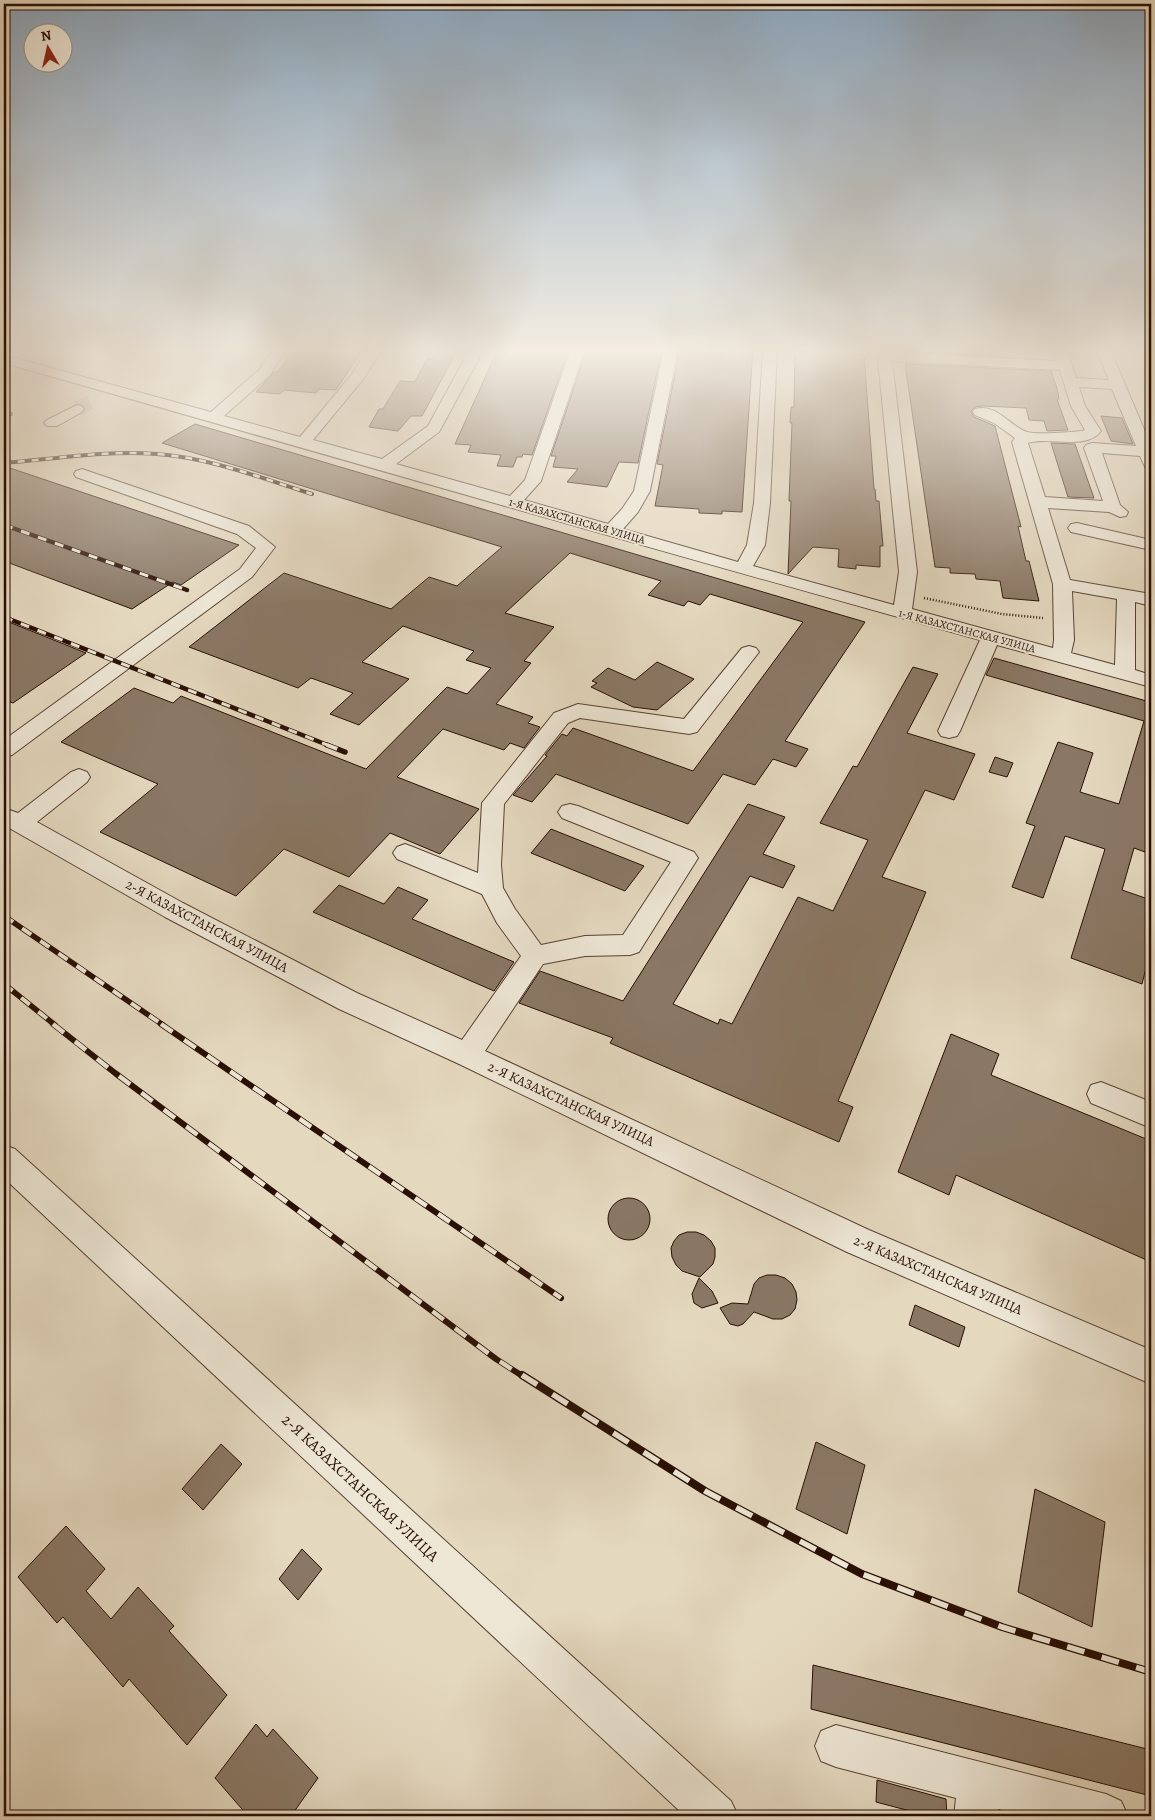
<svg xmlns="http://www.w3.org/2000/svg" width="1155" height="1820" viewBox="0 0 1155 1820" font-family="Alegreya,serif">
<style>
.building{fill:#8a7865;stroke:#290f04}
.lines{fill:none;stroke-linecap:round;stroke-linejoin:round}
.minor-tunnel{stroke:#c8baa3;stroke-width:15;stroke-dasharray:15 8;stroke-linecap:butt}
.minor-casing{stroke:#584133;stroke-width:2}
.path{stroke:#290f04;stroke-width:2.5;stroke-dasharray:1 2;stroke-linecap:butt}
.minor{fill:#ede6d5;fill-rule:evenodd}
.rail-far4-casing{stroke:#290f04;stroke-width:4}
.rail-far3-casing{stroke:#290f04;stroke-width:4.5}
.rail-far2-casing{stroke:#290f04;stroke-width:5.5}
.rail-far1-casing{stroke:#290f04;stroke-width:6}
.rail-casing{stroke:#290f04;stroke-width:8}
.rail-far4{stroke:#ede6d5;stroke-width:2.5;stroke-dasharray:7;stroke-linecap:butt}
.rail-far3{stroke:#ede6d5;stroke-width:3;stroke-dasharray:9;stroke-linecap:butt}
.rail-far2{stroke:#ede6d5;stroke-width:4;stroke-dasharray:11;stroke-linecap:butt}
.rail-far1{stroke:#ede6d5;stroke-width:4.5;stroke-dasharray:14;stroke-linecap:butt}
.rail{stroke:#ede6d5;stroke-width:5.5;stroke-dasharray:18;stroke-linecap:butt}
.labels{text-anchor:middle;dominant-baseline:central;stroke-width:4;stroke-linejoin:round;paint-order:stroke}
.far-street-label{font-size:11px;fill:#290f04;stroke:#ede6d5}
.street-label{font-size:14px;fill:#290f04;stroke:#ede6d5}
.near-street-label{font-size:16px;fill:#290f04;stroke:#ede6d5}
</style>
<rect width="100%" height="100%" fill="#e4d8bf"/>
<filter id="stains"><feTurbulence type="fractalNoise" baseFrequency=".004" numOctaves="4"/><feColorMatrix values="0 0 0 0 .2 0 0 0 0 .09 0 0 0 0 .02 0 0 0 .5 -.17"/></filter>
<radialGradient id="worn" r=".72"><stop offset=".6" stop-color="#630" stop-opacity="0"/><stop offset="1" stop-color="#630" stop-opacity=".3"/></radialGradient>
<!-- building -->
<g class="building">
<path d="M290 349H363L336 390 319 389 316 393 284 390 280 394 256 392 274 372H277L290 356Z"/>
<path d="M438 349H458L422 416H411L398 431 369 427 379 409H383L400 381 415 382 427 359H433Z"/>
<path d="M498 349H569L532 455 523 454 522 457H517L513 467 497 466 501 455 468 452 471 445 455 444Z"/>
<path d="M587 349H662L638 463 619 462 607 487 567 482 578 469 553 467 556 456H551Z"/>
<path d="M680 349H753L742 512 722 511V514L699 513V509L655 506 663 465 657 464Z"/>
<path d="M903 349H991L993 356 903 351Z"/>
<path d="M802 351 864 355 874 489H875L876 501H879L883 546H880V567L856 565V569L838 567 839 549 813 547 788 574 791 501H789L792 423H790L791 407H794L795 352Z"/>
<path d="M905 364 1051 371 1057 388 1059 399H1057L1068 430 1047 431 1044 421 1029 420 1026 408 983 406 975 407 971 411 974 417 995 426 1021 527 1018 526 1026 561H1029L1039 601 1003 598 1000 581 976 579 975 574 950 573V568L935 567Z"/>
<path d="M1101 416 1122 418 1133 444 1111 441Z"/>
<path d="M195 424 824 610 865 622 785 741 808 749 796 767 773 759 755 785 723 774 688 824 556 774 532 802 513 795 547 756 545 755 562 734 567 736 573 728 693 771 803 622 710 594 700 605 688 601 684 606 648 595 661 581 570 553 505 613 554 627 524 661 531 663 496 704 533 717 528 723 540 727 524 748 510 743 504 750 443 729 397 777 479 809 440 854 390 833 349 877 284 849 236 896 100 832 158 784 61 742 134 688 173 703 181 696 366 769 447 687 467 694 491 668 466 660 474 651 403 626 362 662 409 679 359 725 330 714 353 693 311 678 298 688 189 647 284 573 391 609 429 577 457 586 502 547 162 443Z"/>
<path d="M1051 443 1075 444 1094 498 1068 497Z"/>
<path d="M4 466 239 545 181 585 173 582 132 609 4 561Z"/>
<path d="M4 620 86 653 13 703 4 700Z"/>
<path d="M994 658 1150 702 1147 711H1151V830L1145 852 1134 848 1122 890 1151 900V948L1142 984 1071 958 1105 849 1065 836 1043 898 1012 887 1035 826 1026 823 1058 742 1093 753 1080 792 1119 804 1144 721 986 675Z"/>
<path d="M657 662 694 679 657 710 633 707 591 687 597 683 592 681 608 668 635 680Z"/>
<path d="M913 667 938 674 907 733 975 754 954 800 925 790 882 877 926 892 838 1101 853 1107 839 1142 610 1043 613 1038 519 1003 540 971 623 1001 748 804 785 817 763 854 795 866 783 888 750 876 673 1004 718 1024 720 1019 732 1024 798 897 833 911 868 840 820 823 853 766 857 767Z"/>
<path d="M995 757 1013 763 1007 777 989 772Z"/>
<path d="M551 829 644 866 625 891 531 853Z"/>
<path d="M339 885 384 904 398 887 428 900 412 919 514 962 494 991 313 912Z"/>
<path d="M951 1034 999 1054 991 1075 1151 1141V1262L956 1175 949 1195 898 1172Z"/>
<circle cx="629" cy="1219" r="21"/>
<path d="M687 1232H696L704 1235 711 1241 715 1248V1257L713 1264 700 1277 682 1271 676 1265 672 1257 671 1248 674 1241 679 1235Z"/>
<path d="M767 1275H776L785 1278 792 1284 796 1292 797 1300 795 1309 790 1315 782 1319H773L754 1312 743 1324 738 1326 730 1324 720 1308 732 1303 748 1304 754 1284 759 1278Z"/>
<path d="M699 1278 712 1291 718 1303 702 1308 694 1303 692 1294Z"/>
<path d="M915 1305 965 1327 959 1347 909 1325Z"/>
<path d="M816 1442 865 1465 847 1534 796 1509Z"/>
<path d="M221 1444 242 1464 203 1510 182 1489Z"/>
<path d="M1035 1489 1105 1522 1092 1627 1018 1592Z"/>
<path d="M66 1526 105 1569 86 1591 111 1619 138 1587 174 1626 169 1631 227 1695 187 1745 129 1679 123 1687 63 1617 57 1623 18 1577Z"/>
<path d="M302 1549 322 1569 298 1600 279 1579Z"/>
<path d="M813 1665 1151 1750V1796L811 1709Z"/>
<path d="M256 1724 267 1737 273 1729 318 1778 291 1816H248L215 1778Z"/>
<path d="M877 1780 946 1799 947 1816H929L876 1802Z"/>
</g>
<g class="lines">
<!-- minor-tunnel -->
<path class="minor-tunnel" d="M77 409 95 400"/>
<defs>
<g id="minor">
<path d="M273 349H287L270 375 224 416 300 437 353 373 368 349H382L364 378 313 440 382 459 428 426 470 349H484L439 432 396 464 510 496 525 480 571 349H585L541 481 524 500 608 524 622 509 634 491 664 349H678L650 491 638 512 623 529 738 562 747 545 754 503 763 349H777L770 503 765 545 753 566 894 605 899 572 877 349H891V352L1057 361 1053 349H1067L1076 378 1109 380 1096 349H1110L1151 446V469L1145 467 1140 456 1102 453 1120 505 1128 512 1126 516 1120 517 1109 512 1048 508 1070 580 1151 594V606L1135 602V670L1151 675V687L997 645 960 731 957 736 949 738 941 736 938 731 980 640C654 550 330 455 4 363V355L211 412 260 369ZM892 361 1060 370 1071 406 1085 430 1082 431C1070 432 1038 435 1027 432 1009 426 997 403 975 409L973 412 975 415 994 423 1015 438 1012 442 1053 584 1054 640 1053 648 912 609 917 572ZM1079 387 1112 389 1136 446 1092 443 1086 445 1084 448 1103 501 1045 497 1028 443C1048 436 1087 451 1101 431L1085 406ZM1072 591 1117 599 1115 665 1071 653 1074 640Z"/>
<path d="M77 405 82 406 84 409 82 412 57 426H47L44 423 47 420Z"/>
<path d="M82 469 249 526 275 547 252 577 12 755 4 757V740L240 569 256 548 237 534 76 477 74 474 76 471Z"/>
<path d="M1077 523 1151 540V550L1071 532 1068 528 1071 524Z"/>
<path d="M749 646 756 648 759 652 697 732 689 734 580 718 568 723 504 804 501 865 503 888 515 909 541 945 585 936 623 935 671 862 562 818 558 812 562 806 570 804 578 806 694 852 698 858 639 952 630 955 585 956 543 964 485 1051 869 1230 1151 1350V1384L847 1252 457 1063 339 1009 165 917 4 825V808L18 813 71 772 79 769 87 772 90 777 87 782 37 822 183 903 357 993 462 1040 521 956 497 923 482 894 397 859 393 853 397 847 405 844 413 847 478 873 482 803 554 713 578 704 684 719 742 648Z"/>
<path d="M1101 1082 1151 1102V1128L1091 1103 1087 1094 1091 1085Z"/>
<path d="M4 1145 15 1149 731 1801 738 1816H685L4 1178Z"/>
<path d="M836 1725 1106 1794 1121 1801 1128 1816H1024L998 1809V1816H954L956 1798 836 1767 821 1761 815 1746 821 1731Z"/>
</g>
</defs>
<!-- minor casing -->
<use href="#minor" class="minor-casing"/>
<!-- path -->
<path class="path" d="M924 598 1002 614 1043 618"/>
<!-- minor -->
<use href="#minor" class="minor"/>
<defs>
<g id="rail-far4">
<path d="M4 414H11"/>
<path d="M4 463C54 459 106 450 157 454 211 458 261 478 312 494"/>
</g>
<g id="rail-far3">
<path d="M4 525 187 590"/>
<path d="M4 617 330 746"/>
</g>
<g id="rail-far2">
<path d="M327 745 345 752"/>
<path d="M4 916 163 1025"/>
<path d="M4 984 55 1025"/>
</g>
<g id="rail-far1">
<path d="M53 1024 115 1073 496 1359 524 1377"/>
<path d="M161 1024 561 1298"/>
</g>
<path id="rail" d="M522 1375 705 1491 862 1574 1002 1627 1151 1672"/>
</defs>
<!-- rail-far4 casing -->
<use href="#rail-far4" class="rail-far4-casing"/>
<!-- rail-far3 casing -->
<use href="#rail-far3" class="rail-far3-casing"/>
<!-- rail-far2 casing -->
<use href="#rail-far2" class="rail-far2-casing"/>
<!-- rail-far1 casing -->
<use href="#rail-far1" class="rail-far1-casing"/>
<!-- rail casing -->
<use href="#rail" class="rail-casing"/>
<!-- rail-far4 -->
<use href="#rail-far4" class="rail-far4"/>
<!-- rail-far3 -->
<use href="#rail-far3" class="rail-far3"/>
<!-- rail-far2 -->
<use href="#rail-far2" class="rail-far2"/>
<!-- rail-far1 -->
<use href="#rail-far1" class="rail-far1"/>
<!-- rail -->
<use href="#rail" class="rail"/>
</g>
<!-- sky -->
<linearGradient id="sky" x2="0" y2="1"><stop stop-color="#8da7be"/><stop offset="0.58" stop-color="#f3ede2"/><stop offset="1" stop-color="#f3ede2" stop-opacity="0"/></linearGradient>
<rect width="1155" height="604" fill="url(#sky)"/>
<g class="labels">
<!-- far-street labels -->
<g class="far-street-label">
<text transform="translate(577 521) rotate(16)">1-Я КАЗАХСТАНСКАЯ УЛИЦА</text>
<text transform="translate(967 631) rotate(15)">1-Я КАЗАХСТАНСКАЯ УЛИЦА</text>
</g>
<!-- street labels -->
<g class="street-label">
<text transform="translate(207 926) rotate(28)">2-Я КАЗАХСТАНСКАЯ УЛИЦА</text>
<text transform="translate(571 1104) rotate(25)">2-Я КАЗАХСТАНСКАЯ УЛИЦА</text>
<text transform="translate(938 1275) rotate(23)">2-Я КАЗАХСТАНСКАЯ УЛИЦА</text>
</g>
<!-- near-street labels -->
<g class="near-street-label">
<text transform="translate(360 1488) rotate(43)">2-Я КАЗАХСТАНСКАЯ УЛИЦА</text>
</g>
</g>
<!-- margin -->
<rect width="1155" height="1820" fill="none" stroke="#e4d8bf" stroke-width="20"/>
<rect x="5" y="5" width="1145" height="1810" fill="none" stroke="#290f04" stroke-width="2.5"/>
<rect x="10" y="10" width="1135" height="1800" fill="none" stroke="#290f04"/>
<!-- north arrow -->
<g transform="translate(48 48) rotate(351)"><circle r="24" fill="#ede6d5" stroke="#9f9081"/>
<path d="M0-4L9 19L0 12L-9 19Z" fill="#8f2418"/>
<text y="-8" font-size="14" font-weight="bold" text-anchor="middle" fill="#290f04">N</text>
</g>
<rect width="100%" height="100%" filter="url(#stains)"/>
<rect width="100%" height="100%" fill="url(#worn)"/>
</svg>
